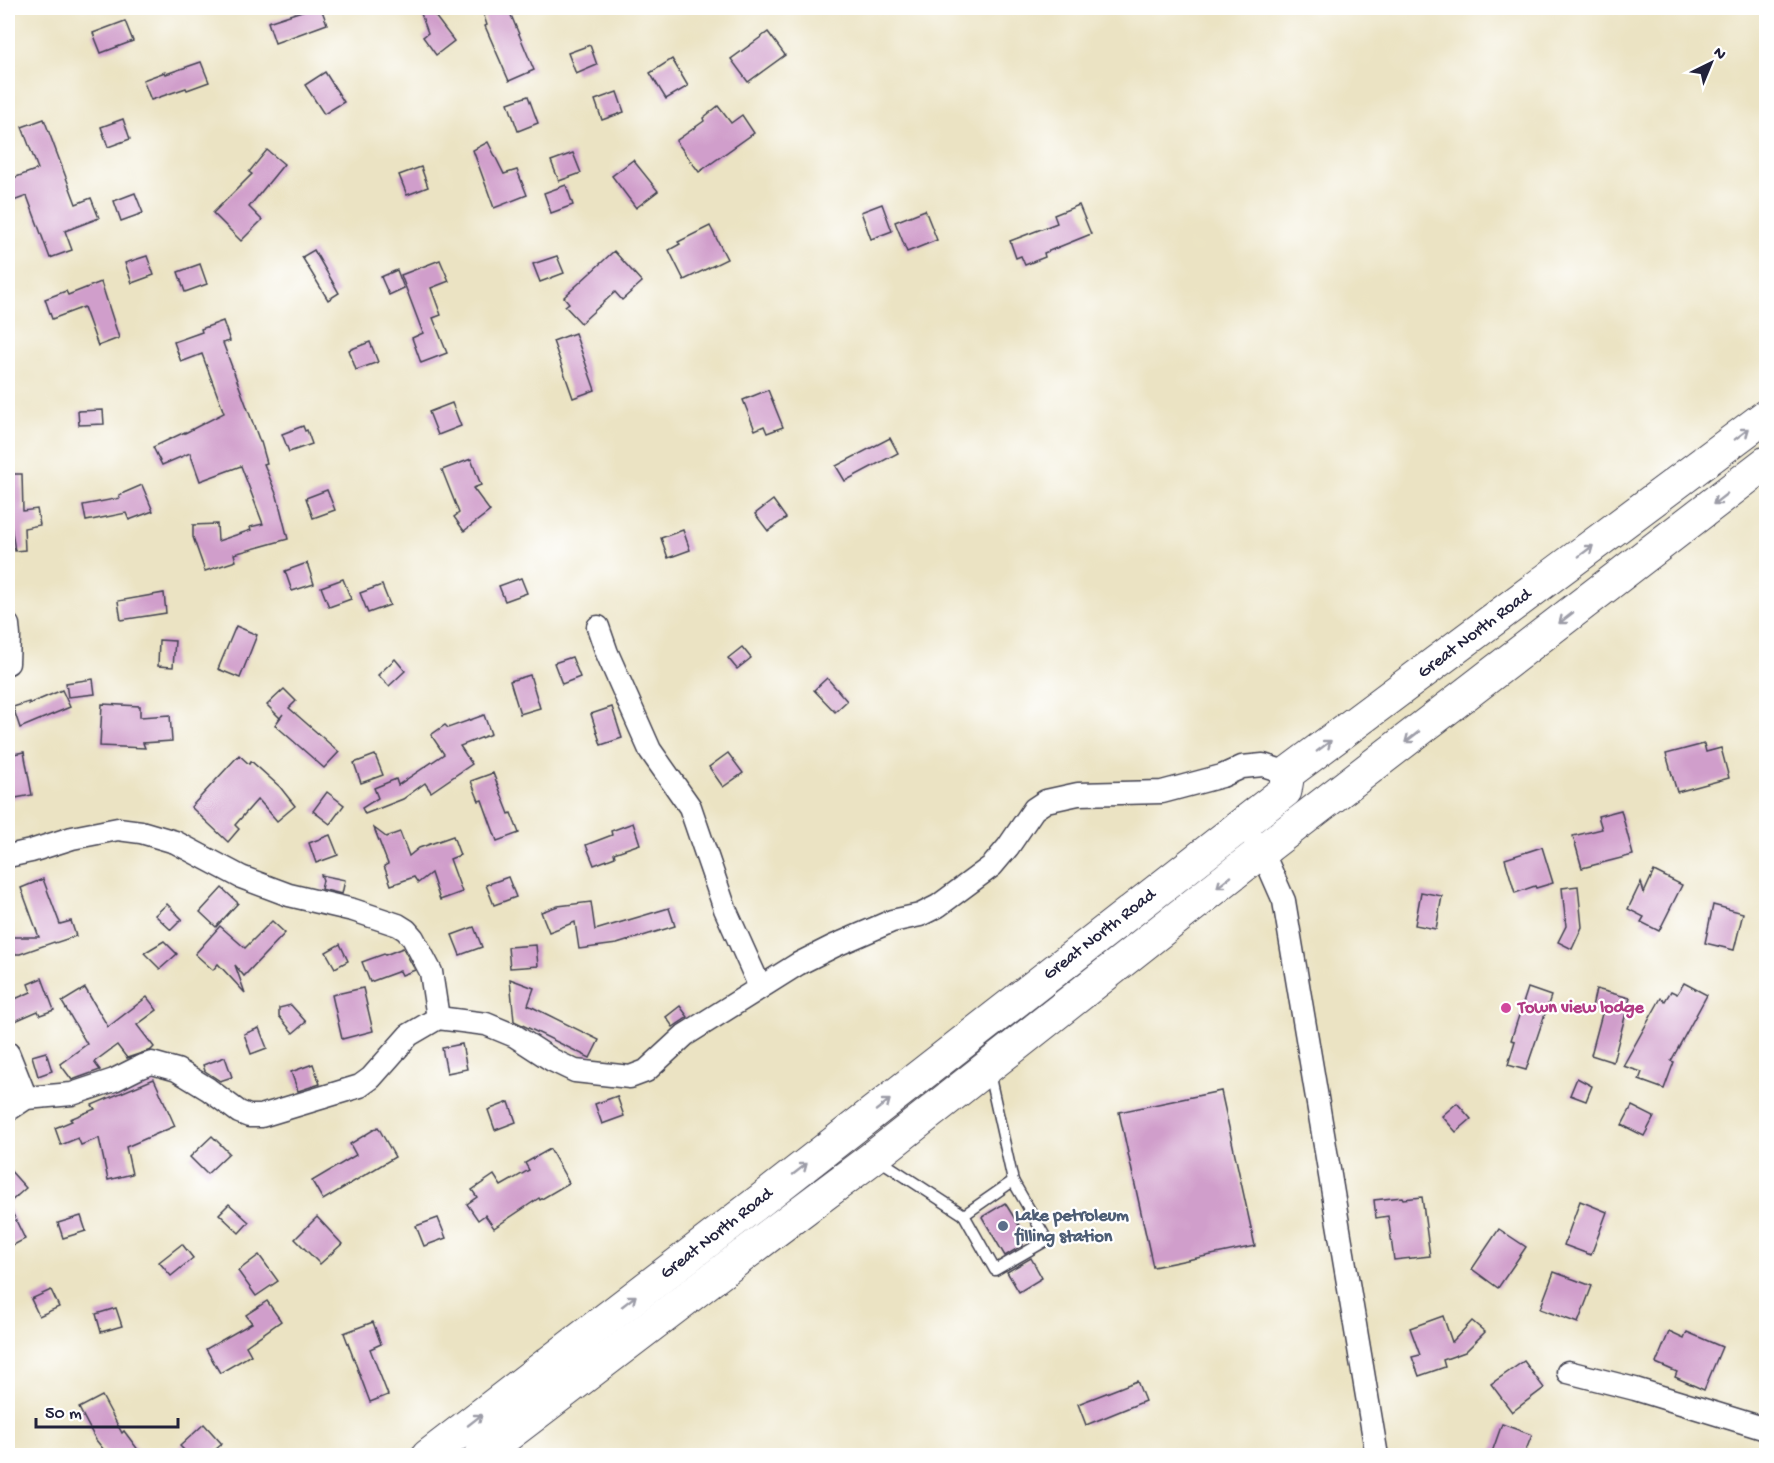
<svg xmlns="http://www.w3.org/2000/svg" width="1774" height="1463" viewBox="0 0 1774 1463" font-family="'Gochi Hand',sans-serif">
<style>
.building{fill:#d09ecb}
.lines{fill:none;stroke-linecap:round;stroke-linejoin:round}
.lane-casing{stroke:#403f4f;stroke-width:13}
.street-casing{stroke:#403f4f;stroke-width:25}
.highway-casing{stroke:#403f4f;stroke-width:35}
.lane{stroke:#fff;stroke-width:10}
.street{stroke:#fff;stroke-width:22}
.highway{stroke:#fff;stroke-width:33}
.oneway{stroke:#9c9ca7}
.hotel-dot{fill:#d1479c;stroke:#fff;stroke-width:2}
.service-dot{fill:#5c6f8a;stroke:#fff;stroke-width:2}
.labels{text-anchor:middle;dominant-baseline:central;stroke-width:4.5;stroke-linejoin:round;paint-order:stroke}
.street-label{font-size:18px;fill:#22223b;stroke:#fff}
.hotel-label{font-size:18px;font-weight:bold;fill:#b23c85;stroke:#fff;text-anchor:start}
.service-label{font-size:18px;font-weight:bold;fill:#4e5e75;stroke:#fff;text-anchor:start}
</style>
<rect width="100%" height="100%" fill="#fff"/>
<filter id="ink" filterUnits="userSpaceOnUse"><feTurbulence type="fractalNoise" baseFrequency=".0167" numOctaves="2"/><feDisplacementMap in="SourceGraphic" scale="12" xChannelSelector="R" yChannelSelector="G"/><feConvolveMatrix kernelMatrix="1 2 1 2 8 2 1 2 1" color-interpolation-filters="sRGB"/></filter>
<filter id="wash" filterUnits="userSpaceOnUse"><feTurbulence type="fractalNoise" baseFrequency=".008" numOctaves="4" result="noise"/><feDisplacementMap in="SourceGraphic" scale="24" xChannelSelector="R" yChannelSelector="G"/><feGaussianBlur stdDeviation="1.35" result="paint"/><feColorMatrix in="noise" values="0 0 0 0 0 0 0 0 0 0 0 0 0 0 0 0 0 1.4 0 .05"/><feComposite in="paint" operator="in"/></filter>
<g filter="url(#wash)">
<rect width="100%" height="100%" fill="#ebe3c3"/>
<g id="blocks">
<!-- building -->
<g class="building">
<path d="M311 8H321L327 24 275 43 268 22Z"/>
<path d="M419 8H429L454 41 436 55 423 37 428 33Z"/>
<path d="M497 8H508L534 70 509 81 485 26 487 25 483 13Z"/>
<path d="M125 21 133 41 101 53 93 33Z"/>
<path d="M768 32 785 55 748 82 731 59Z"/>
<path d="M590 45 597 65 576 74 568 53Z"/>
<path d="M672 59 688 86 666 99 650 73Z"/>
<path d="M201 62 209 82 187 90 186 88 151 100 143 80 165 72 166 74Z"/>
<path d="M325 72 344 102 324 114 305 85Z"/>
<path d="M617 92 624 112 602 120 595 100Z"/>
<path d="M528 96 538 123 518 131 508 103Z"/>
<path d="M718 106 731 123 742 115 754 133 699 172 676 141 704 121 703 118Z"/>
<path d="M44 119 76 204 91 198 99 218 65 231 72 250 50 258 27 196 8 203V180L38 169 22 127Z"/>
<path d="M123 119 130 139 108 147 101 127Z"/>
<path d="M488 142 504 174 517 170 527 195 494 208 473 150Z"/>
<path d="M267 150 284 164 249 207 262 220 241 241 213 213 252 174 249 172Z"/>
<path d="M573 153 581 173 559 181 551 161Z"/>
<path d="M633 160 658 191 636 208 612 176Z"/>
<path d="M421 167 428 187 407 195 399 175Z"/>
<path d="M566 185 573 205 551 213 544 193Z"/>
<path d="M135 193 143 213 121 221 114 201Z"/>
<path d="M882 204 892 231 871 239 861 212Z"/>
<path d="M1079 205 1091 234 1044 253 1045 257 1025 265 1021 256 1016 258 1010 241 1057 223 1054 215Z"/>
<path d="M925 210 937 240 907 252 895 222Z"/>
<path d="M710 226 727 259 684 280 669 250 680 244 678 242Z"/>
<path d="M314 250 339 293 328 300 302 257Z"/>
<path d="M614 251 642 282 622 300 615 292 581 323 565 306 569 303 564 297Z"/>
<path d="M147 256 154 275 132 283 125 263Z"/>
<path d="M557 256 564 273 540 282 533 264Z"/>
<path d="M440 260 449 281 431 288 441 315 433 318 447 353 421 363 412 338 423 333 401 275Z"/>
<path d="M200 264 207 284 185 292 178 272Z"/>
<path d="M397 270 404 288 389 295 381 277Z"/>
<path d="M101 282 119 338 98 346 84 307 52 319 45 299 66 291 68 295Z"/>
<path d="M223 321 230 341 223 343 260 442H261L267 463 264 464 277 496 288 539 234 554 236 561 205 571 193 537V525L217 524 218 541 251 530 250 527 263 524 241 466 200 481 190 453 162 465 153 447 185 432V433L224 413 202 354 181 362 174 342 202 332 201 329Z"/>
<path d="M575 333 595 390 573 398 553 341Z"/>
<path d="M370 342 378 362 356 370 349 350Z"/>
<path d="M768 390 783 427 767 433 764 426 755 430 743 400Z"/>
<path d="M452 403 461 426 438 435 429 412Z"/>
<path d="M103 410 104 424 79 425 78 411Z"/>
<path d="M303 426 305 431 307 430 312 444 289 452 282 434Z"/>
<path d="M890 438 898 453 845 481 836 466Z"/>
<path d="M471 459 481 485 473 488 490 511 464 531 454 517 459 513 442 470Z"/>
<path d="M8 474H22L23 511 37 509 40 525 24 528 25 550 15 551 9 512Z"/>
<path d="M142 485 153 511 129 520 126 513 86 521 83 505 120 498 119 495Z"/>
<path d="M327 490 335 510 313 518 306 498Z"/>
<path d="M773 500 786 518 768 531 755 514Z"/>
<path d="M683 530 690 550 668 558 661 538Z"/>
<path d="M307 563 314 584 292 591 285 571Z"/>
<path d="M521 578 527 593 505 601 499 586Z"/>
<path d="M343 579 351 599 329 607 321 587Z"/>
<path d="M382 585 390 605 368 613 360 593Z"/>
<path d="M164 593 166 613 121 620 118 601Z"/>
<path d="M236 626 257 635 240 678 218 669Z"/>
<path d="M159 640 175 641 173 667 158 666Z"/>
<path d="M742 647 751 658 737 669 728 658Z"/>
<path d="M572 657 580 677 562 684 554 663Z"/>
<path d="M395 659 405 671 389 686 378 675Z"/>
<path d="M530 675 540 708 520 714 510 681Z"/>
<path d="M827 678 847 701 835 712 814 690Z"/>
<path d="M93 679 95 694 68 697 66 683Z"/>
<path d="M284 689 296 701 289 708 339 752 324 768 275 725 283 714 280 718 267 705Z"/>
<path d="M62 690 70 707 20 728 13 707 29 702V704Z"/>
<path d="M102 704 140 706V717L170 715 172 741 143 743 145 748 100 746Z"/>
<path d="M612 707 622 738 601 745 591 714Z"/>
<path d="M484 715 491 734 460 746 472 764 431 792 425 783 403 799 365 814 362 808 378 798 374 788 396 779 398 785 444 754 431 735 445 725 448 728Z"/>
<path d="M1704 744 1706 752 1721 748 1729 778 1677 792 1666 754Z"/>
<path d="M24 752 32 795 10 799 8 784V755Z"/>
<path d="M728 753 743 773 723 787 709 767Z"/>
<path d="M239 755 249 764 251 761 280 787 295 806 277 821 258 799 235 825 239 829 228 842 191 807Z"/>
<path d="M375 755 383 775 361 783 354 763Z"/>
<path d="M493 773 509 814 511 813 519 833 497 841 482 800 479 801 471 781Z"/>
<path d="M327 792 344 805 330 824 313 811Z"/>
<path d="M1621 810 1633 855 1582 868 1573 836 1602 829 1598 816Z"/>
<path d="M633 823 640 844 614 853 615 857 594 865 586 845 612 835 611 831Z"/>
<path d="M374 828 386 837 400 832 409 856 419 848 453 836 460 855 450 859 462 892 440 900 431 873 418 883 414 877 391 885 384 866 388 864Z"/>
<path d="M330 835 338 855 316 863 309 843Z"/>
<path d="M1542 847 1553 883 1536 888 1535 886 1515 893 1505 859Z"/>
<path d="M1654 871 1682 885 1659 931 1641 922 1644 917 1628 909 1641 882 1644 893Z"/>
<path d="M321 875 345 880 342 894 321 889 323 880Z"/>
<path d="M508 877 516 897 494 905 486 885Z"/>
<path d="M43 879 60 924 71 921 76 936 55 943 54 942 20 954H8V937H39L21 888Z"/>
<path d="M1578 886 1582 927 1572 949 1558 942 1566 926 1562 888Z"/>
<path d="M222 888 238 903 216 927 200 912Z"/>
<path d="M1421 892 1442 896 1436 929 1415 925Z"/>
<path d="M591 902 595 930 669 908 675 926 617 944 579 949 575 922 549 932 541 912 558 906Z"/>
<path d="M167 904 182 919 171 930 155 915Z"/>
<path d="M1713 905 1743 913 1734 950 1705 943Z"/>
<path d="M272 921 285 933 244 976 235 965 245 993 218 964 213 970 195 954 220 926 245 948Z"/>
<path d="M474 927 482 947 460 955 452 935Z"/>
<path d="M164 941 177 954 160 969 144 953Z"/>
<path d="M340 944 348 961 335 968 326 952Z"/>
<path d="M536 945 538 966 510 968 508 947Z"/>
<path d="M403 948 415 970 402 975 400 971 370 982 362 962 384 954 385 955Z"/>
<path d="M42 978 54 1010 40 1015 38 1011 8 1024V1002L31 992 28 984Z"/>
<path d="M510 979 534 988 528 1005 599 1040 590 1058 514 1021Z"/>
<path d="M1684 983 1707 995 1671 1061 1674 1062 1664 1089 1639 1080 1642 1072 1623 1066 1661 998 1665 1001 1671 991 1677 994Z"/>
<path d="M85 988 108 1027 147 997 157 1010 137 1025 154 1047 151 1050 127 1058 117 1045 94 1062 100 1070 72 1080 60 1064 87 1044 62 1002Z"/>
<path d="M363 988 373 1031 342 1039 332 995Z"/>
<path d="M1528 988 1551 996 1526 1070 1508 1065 1515 1041 1511 1040Z"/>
<path d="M1596 989 1630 998 1613 1062 1591 1055 1603 1010 1592 1007Z"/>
<path d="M291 1005 306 1022 293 1033 279 1016V1008Z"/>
<path d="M680 1006 688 1017 673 1027 666 1017Z"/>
<path d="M259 1028 267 1048 251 1054 244 1034Z"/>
<path d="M462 1044 467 1069 447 1073 442 1048Z"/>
<path d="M46 1052 52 1071 38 1076 32 1056Z"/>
<path d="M225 1057 232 1077 220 1081 205 1071 203 1065Z"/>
<path d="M313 1064 320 1084 298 1091 291 1072Z"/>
<path d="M1577 1078 1592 1086 1586 1101 1570 1095Z"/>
<path d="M154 1079 175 1126 126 1147 132 1174 108 1180 99 1138 81 1145 78 1138 61 1145 55 1128 72 1121 70 1119 95 1109 92 1105Z"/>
<path d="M1221 1091 1255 1246 1153 1267 1119 1112Z"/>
<path d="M617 1096 624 1116 602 1124 595 1104Z"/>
<path d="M509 1102 516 1122 495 1130 488 1110Z"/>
<path d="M1457 1103 1471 1119 1456 1132 1442 1116Z"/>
<path d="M1632 1106 1654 1117 1644 1136 1622 1125Z"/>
<path d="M378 1127 395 1157 323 1200 312 1181 356 1155 350 1144Z"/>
<path d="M212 1136 229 1153 207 1174 190 1157Z"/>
<path d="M550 1149 569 1183 540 1200 539 1198 494 1228 485 1215 478 1220 467 1204 477 1197 472 1190 494 1175 501 1186 529 1170 525 1163Z"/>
<path d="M8 1168 26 1188 8 1204 25 1239 8 1248Z"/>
<path d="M1402 1197 1403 1199 1422 1197 1430 1256 1394 1260 1388 1216 1376 1218 1374 1200Z"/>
<path d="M1580 1201 1607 1212 1591 1255 1564 1245Z"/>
<path d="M1005 1203 1025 1235 1019 1238 1023 1245 1005 1256 982 1217Z"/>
<path d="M229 1204 249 1222 239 1233 219 1214Z"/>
<path d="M81 1216 86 1231 63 1238 58 1223Z"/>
<path d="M317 1217 342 1244 320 1264 295 1239Z"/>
<path d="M438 1218 446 1238 424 1246 416 1226Z"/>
<path d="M1499 1229 1526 1247 1498 1288 1472 1269Z"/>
<path d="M182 1244 193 1258 171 1276 159 1262Z"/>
<path d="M259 1255 278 1281 256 1296 238 1271Z"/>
<path d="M1031 1258 1042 1278 1019 1292 1007 1272Z"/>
<path d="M1554 1272 1592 1286 1578 1323 1540 1309Z"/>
<path d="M51 1290 59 1307 39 1316 31 1299Z"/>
<path d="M267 1301 281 1321 246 1346 251 1355 220 1373 206 1349 252 1323 246 1315Z"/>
<path d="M116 1308 122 1326 101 1332 96 1314Z"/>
<path d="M1443 1316 1452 1342 1472 1321 1485 1332 1465 1352 1443 1360 1445 1367 1419 1376 1412 1357 1420 1355 1410 1328Z"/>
<path d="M373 1322 381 1344 370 1349 388 1395 370 1402 344 1333Z"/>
<path d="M1669 1332 1684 1339 1687 1332 1722 1347 1704 1390 1675 1377 1677 1372 1656 1363Z"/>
<path d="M1524 1361 1544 1388 1512 1412 1491 1384Z"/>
<path d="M1137 1381 1145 1401 1086 1425 1078 1404Z"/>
<path d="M102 1396 122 1433 124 1431 142 1455H108L96 1440 79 1408Z"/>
<path d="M204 1424 222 1444 209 1455H189L180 1446Z"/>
<path d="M1502 1424 1532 1435 1524 1455H1491Z"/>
</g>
</g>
</g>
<g filter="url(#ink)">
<use href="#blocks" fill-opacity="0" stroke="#403f4f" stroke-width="1.5"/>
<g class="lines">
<defs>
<g id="lane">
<path d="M878 1159 964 1215 1013 1181 989 1073"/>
<path d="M964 1215 995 1270 1047 1240 1013 1181"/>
</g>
<g id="street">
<path d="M8 625 9 636 8 663"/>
<path d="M598 627 607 653 650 750 690 807 725 909 760 987"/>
<path d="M1254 839 1262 851 1284 901 1377 1456"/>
<path d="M8 856 31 851 72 838 118 829 141 832 175 842 241 877 289 895 353 910 398 925 406 930 413 938 431 972 438 1018"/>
<path d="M8 1053 26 1098"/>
<path d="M8 1110 26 1098 72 1094 114 1080 140 1067 152 1063 177 1070 208 1089 239 1112 249 1116H261L360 1086 371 1078 409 1035 438 1018 486 1024 515 1036 552 1060 575 1071 630 1077 646 1071 685 1035 798 964 834 946 892 921 920 915 938 906 992 866 1008 847 1034 809 1046 801 1078 794 1162 792 1222 776 1242 767 1263 765 1288 773"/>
<path d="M1568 1372 1635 1389 1766 1429"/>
</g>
<g id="highway">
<path d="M428 1456 761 1200 1285 791 1288 773 1766 416"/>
<path d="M480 1456 771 1234 875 1156 1262 851 1766 463"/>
</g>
</defs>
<!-- lane casing -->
<use href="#lane" class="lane-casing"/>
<!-- street casing -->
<use href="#street" class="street-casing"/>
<!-- highway casing -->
<use href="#highway" class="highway-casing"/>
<!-- lane -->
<use href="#lane" class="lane"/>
<!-- street -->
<use href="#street" class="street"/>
<!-- highway -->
<use href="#highway" class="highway"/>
</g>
<!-- one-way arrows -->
<defs><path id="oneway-shaft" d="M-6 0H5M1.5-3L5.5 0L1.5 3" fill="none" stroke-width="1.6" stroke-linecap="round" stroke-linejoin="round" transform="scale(1.5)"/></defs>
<g class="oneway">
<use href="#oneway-shaft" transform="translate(1742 434) rotate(-37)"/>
<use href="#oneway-shaft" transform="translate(1720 499) rotate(142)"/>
<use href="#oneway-shaft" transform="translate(1586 551) rotate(-37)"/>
<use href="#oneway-shaft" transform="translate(1566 618) rotate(142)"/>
<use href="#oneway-shaft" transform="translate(1412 737) rotate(142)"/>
<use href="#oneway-shaft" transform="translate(1324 746) rotate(-37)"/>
<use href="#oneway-shaft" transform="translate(1224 882) rotate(142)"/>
<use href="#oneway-shaft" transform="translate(883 1105) rotate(-38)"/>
<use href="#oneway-shaft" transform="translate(800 1169) rotate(-38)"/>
<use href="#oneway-shaft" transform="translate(629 1301) rotate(-38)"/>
<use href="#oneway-shaft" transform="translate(475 1420) rotate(-38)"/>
</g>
</g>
<!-- markers -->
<circle class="hotel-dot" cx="1506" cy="1008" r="6"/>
<circle class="service-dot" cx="1003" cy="1226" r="6"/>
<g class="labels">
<!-- street labels -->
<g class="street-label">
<text transform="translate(1475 634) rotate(-37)">Great North Road</text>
<text transform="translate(1100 935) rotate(-38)">Great North Road</text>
<text transform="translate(717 1234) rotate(-38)">Great North Road</text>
</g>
<!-- hotel labels -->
<g class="hotel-label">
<text x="1518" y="1008">Town view lodge</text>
</g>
<!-- service labels -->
<g class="service-label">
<text x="1015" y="1216">Lake petroleum<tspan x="1015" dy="21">filling station</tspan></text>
</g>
</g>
<!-- margin -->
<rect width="1774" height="1463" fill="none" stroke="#fff" stroke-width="30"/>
<!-- north arrow -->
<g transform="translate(1711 63) rotate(43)" stroke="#ffffff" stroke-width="4.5" paint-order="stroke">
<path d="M0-4.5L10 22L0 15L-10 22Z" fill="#22223b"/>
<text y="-9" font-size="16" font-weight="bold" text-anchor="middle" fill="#22223b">N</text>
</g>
<!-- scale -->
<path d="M36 1418v9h142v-9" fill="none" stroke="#22223b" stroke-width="3"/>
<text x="45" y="1418" font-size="18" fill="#22223b" stroke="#ffffff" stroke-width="4.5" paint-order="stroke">50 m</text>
</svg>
